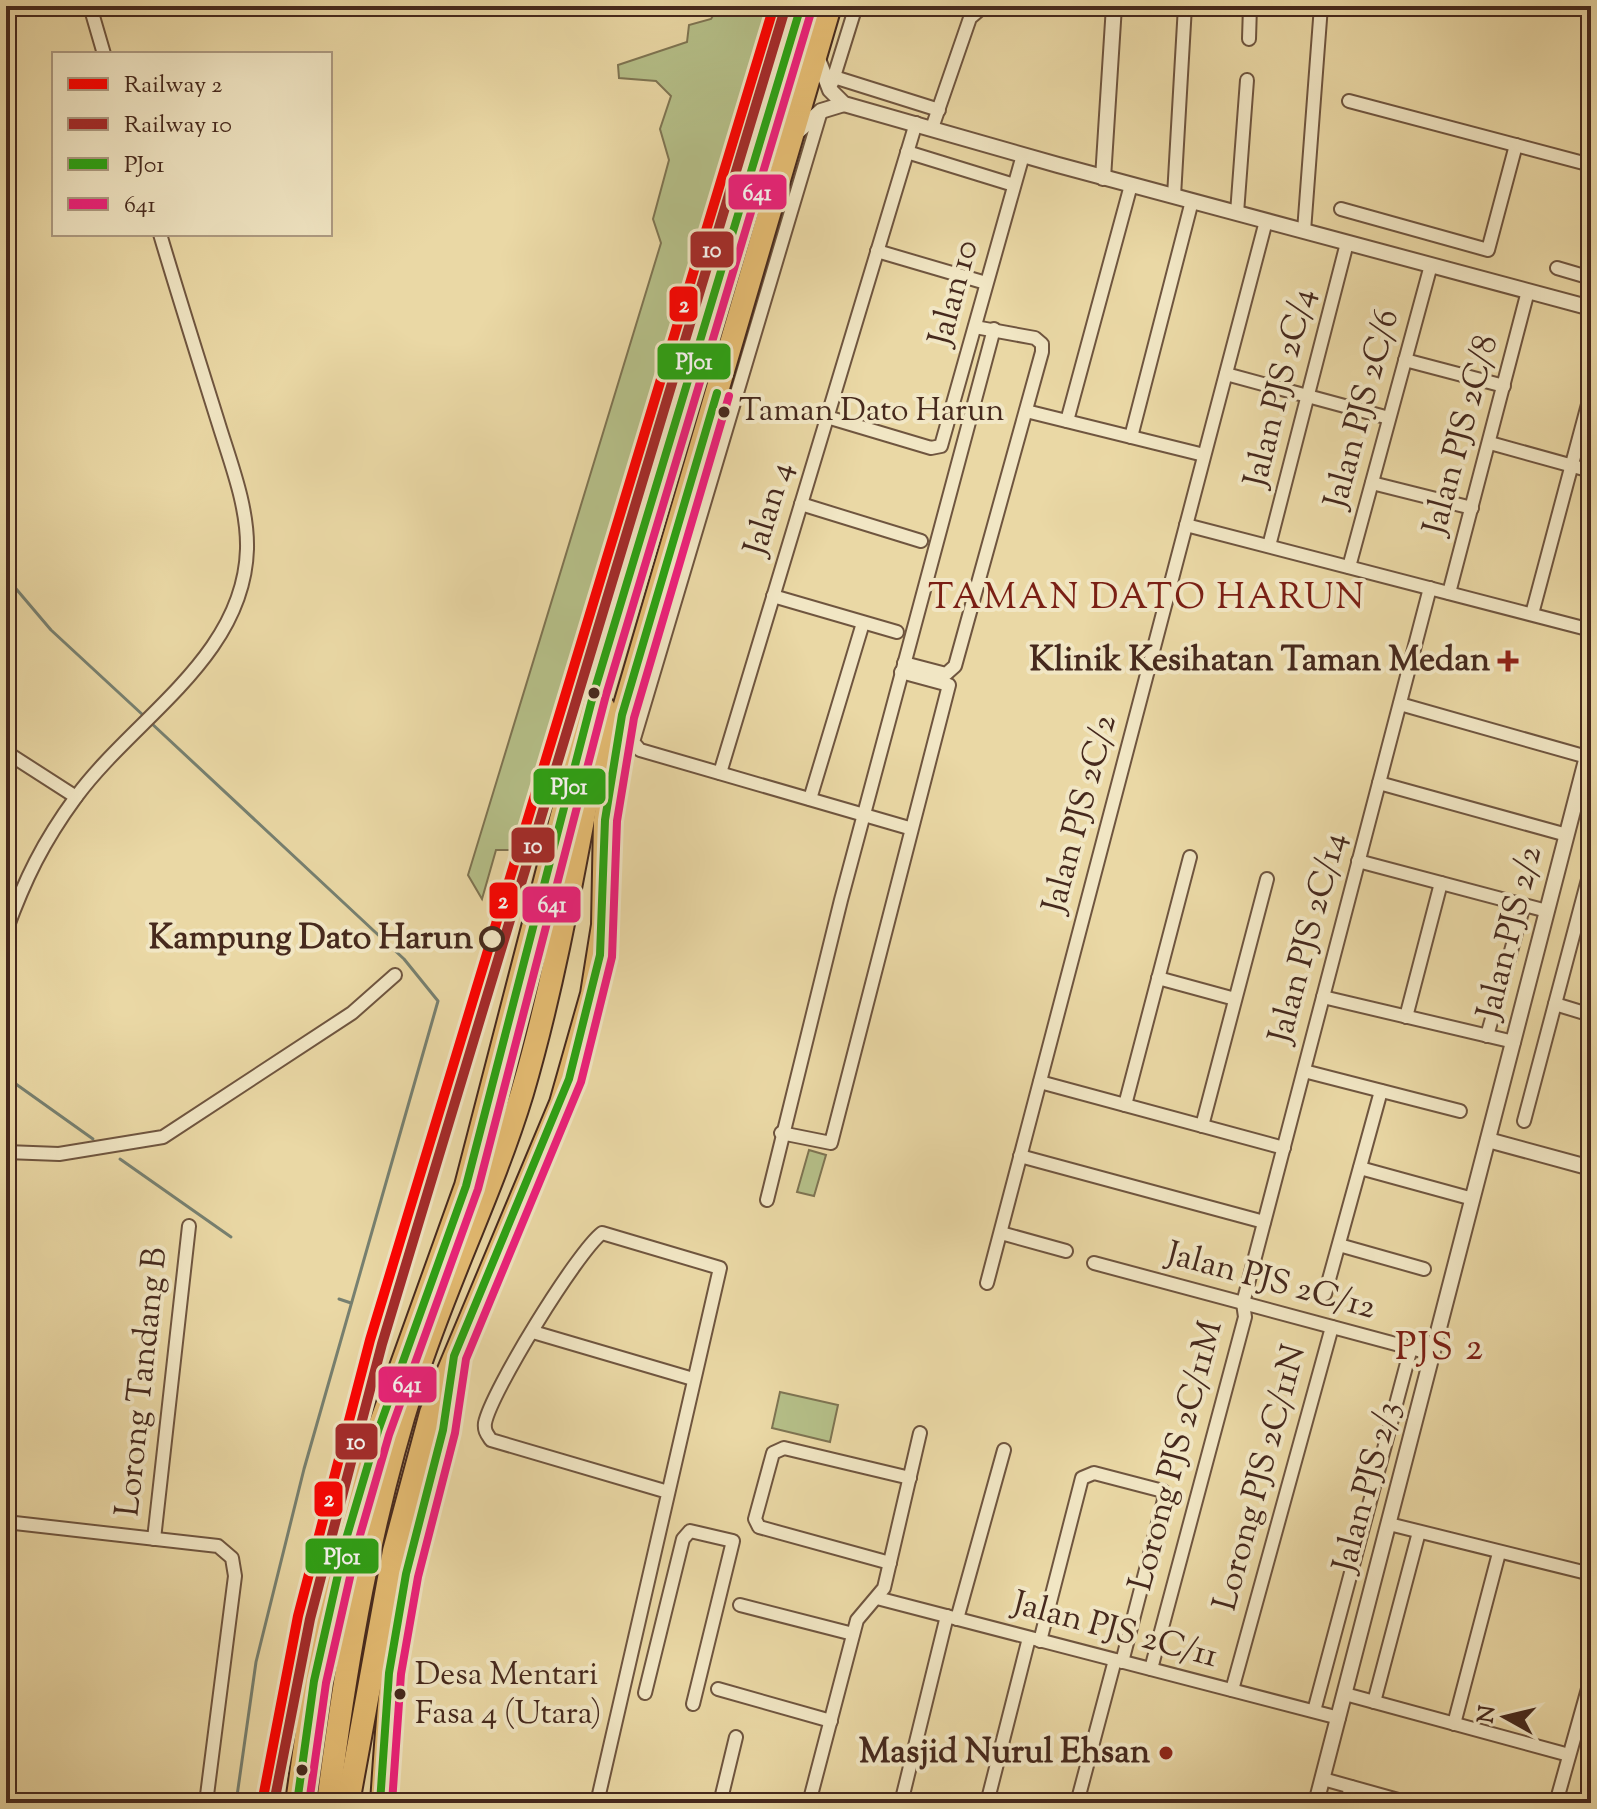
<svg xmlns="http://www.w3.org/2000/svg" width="1597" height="1809" viewBox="0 0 1597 1809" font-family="'Sorts Mill Goudy',serif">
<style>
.green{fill:#b5bf88;stroke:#7e7452;stroke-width:2}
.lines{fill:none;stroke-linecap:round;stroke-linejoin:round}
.stream{stroke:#778070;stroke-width:3}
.minor-casing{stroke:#6f553f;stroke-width:16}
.tertiary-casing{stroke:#6f553f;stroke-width:18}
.primary-casing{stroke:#46291d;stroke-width:22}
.motorway-casing{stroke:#46291d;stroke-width:26}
.minor{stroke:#f1e6c4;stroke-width:12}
.tertiary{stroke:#f1e6c4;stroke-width:14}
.primary{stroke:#e5bc72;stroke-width:18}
.motorway{stroke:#e5bc72;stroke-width:22}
.bus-1-casing{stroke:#f1e6c4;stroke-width:14}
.bus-2-casing{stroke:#f1e6c4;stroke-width:14}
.bus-1{stroke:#2ba314;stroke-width:8}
.bus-2{stroke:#ed207b;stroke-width:8}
.rail-1-casing{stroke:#f1e6c4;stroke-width:16}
.rail-2-casing{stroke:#f1e6c4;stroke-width:16}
.rail-1{stroke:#f00;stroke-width:10}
.rail-2{stroke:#a52a2a;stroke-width:10}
.bus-dot{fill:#46291d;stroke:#f1e6c4;stroke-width:3}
.poi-dot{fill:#8f2418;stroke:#f1e6c4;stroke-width:3}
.stop-dot{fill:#f1e6c4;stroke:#46291d;stroke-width:4}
.labels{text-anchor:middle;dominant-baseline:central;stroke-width:8;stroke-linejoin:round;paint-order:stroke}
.bus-label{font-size:32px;fill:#46291d;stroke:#f1e6c4;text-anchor:start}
.street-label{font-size:34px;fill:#46291d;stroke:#f1e6c4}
.poi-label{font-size:34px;font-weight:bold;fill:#46291d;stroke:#f1e6c4;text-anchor:end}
.stop-label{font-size:34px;font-weight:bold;fill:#46291d;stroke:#f1e6c4;text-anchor:end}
.neighbourhood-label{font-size:36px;letter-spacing:2px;fill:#7a1f14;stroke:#f1e6c4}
.quarter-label{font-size:38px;letter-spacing:2px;fill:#7a1f14;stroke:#f1e6c4}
.line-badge{stroke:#f1e6c4;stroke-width:3}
.badge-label{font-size:22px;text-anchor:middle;font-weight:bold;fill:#fff}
</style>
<rect width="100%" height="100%" fill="#ead8a5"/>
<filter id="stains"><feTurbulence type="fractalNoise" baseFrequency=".0025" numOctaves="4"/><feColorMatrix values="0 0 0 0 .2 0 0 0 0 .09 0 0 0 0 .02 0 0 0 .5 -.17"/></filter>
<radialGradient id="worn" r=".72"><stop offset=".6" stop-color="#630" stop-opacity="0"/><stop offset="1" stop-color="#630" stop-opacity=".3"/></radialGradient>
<!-- green -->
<g class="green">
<path d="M719 6H768L512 850H496L482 899 468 875 661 243 653 219 669 160 660 129 671 96 656 81 619 78 618 65 687 42 689 25 711 19Z"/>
<path d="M809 1150 826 1155 814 1196 797 1192Z"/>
<path d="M780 1392 838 1405 830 1442 772 1428Z"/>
</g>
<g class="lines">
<!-- stream -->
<g class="stream">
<path d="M6 577 51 630 144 716"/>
<path d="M150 722 404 959 438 1001 304 1469 256 1662 236 1803"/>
<path d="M6 1077 93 1139"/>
<path d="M120 1159 231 1237"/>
<path d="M339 1299 351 1303"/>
</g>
<defs>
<g id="minor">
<path d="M90 6 104 54"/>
<path d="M1249 39 1250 6"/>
<path d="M834 77 939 110"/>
<path d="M832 83 856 6"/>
<path d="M1349 101 1591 165"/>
<path d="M821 111 633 742 640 750 909 828"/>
<path d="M932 128 970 18 984 6"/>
<path d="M907 152 1014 185"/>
<path d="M1174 196 1185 6"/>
<path d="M1341 209 1488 250 1516 145"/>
<path d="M1237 213 1247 80"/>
<path d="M1304 231 1321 6"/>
<path d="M877 251 986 283"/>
<path d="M1557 268 1591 278"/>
<path d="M1405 360 1504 386"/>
<path d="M1226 374 1389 418"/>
<path d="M1026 411 1204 455"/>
<path d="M827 417 931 448 941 446 1023 155"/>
<path d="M1067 421 1131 185"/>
<path d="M1131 437 1192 201"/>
<path d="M1490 443 1591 471"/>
<path d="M1372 483 1472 508"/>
<path d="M801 504 921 541"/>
<path d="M1186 525 1591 630"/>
<path d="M1269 546 1347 243"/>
<path d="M1349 567 1431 265"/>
<path d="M1449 593 1528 291"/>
<path d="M773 596 897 632"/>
<path d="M1532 614 1591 393"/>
<path d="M904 663 946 674 955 666 1042 352V344L1035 338 975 327"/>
<path d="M1400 704 1587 757"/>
<path d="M6 752 76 797"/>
<path d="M720 773 916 123"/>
<path d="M1379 783 1567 835"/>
<path d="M810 799 863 623"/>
<path d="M1358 861 1547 911"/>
<path d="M6 931C25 879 43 842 76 797 134 718 244 657 247 549 248 507 231 464 219 425 199 361 179 298 160 234"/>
<path d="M1158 978 1235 999"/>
<path d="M1323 997 1514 1042"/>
<path d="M1555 1004 1591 1015"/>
<path d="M1406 1017 1441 883"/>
<path d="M1487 1036 1524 905"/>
<path d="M1304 1071 1460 1111"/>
<path d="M1040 1082 1284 1148"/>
<path d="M1125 1105 1190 857"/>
<path d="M1524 1121 1591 868"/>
<path d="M1202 1126 1267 879"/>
<path d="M781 1133 831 1143 949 685 901 672"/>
<path d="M6 1152 59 1154 163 1137 352 1013 395 975"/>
<path d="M1020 1156 1264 1222"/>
<path d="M1360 1168 1473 1199"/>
<path d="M767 1200 841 900 994 329"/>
<path d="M1001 1233 1066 1251"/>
<path d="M1339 1245 1424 1269"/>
<path d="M1094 1263 1433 1354"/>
<path d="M987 1283 1266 221"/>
<path d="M1325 1294 1381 1091"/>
<path d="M533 1332 693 1379"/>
<path d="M6 1522 218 1546 232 1558 235 1576 206 1803"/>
<path d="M1389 1524 1591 1574"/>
<path d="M154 1539 189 1226"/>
<path d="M890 1563 759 1527 755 1519 773 1453 784 1448 910 1478"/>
<path d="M877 1598 1339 1718"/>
<path d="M740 1605 853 1634"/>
<path d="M957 1619 1004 1450"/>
<path d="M1040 1641 1082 1478 1094 1473 1163 1491 1164 1500 1122 1662"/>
<path d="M1151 1669 1245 1317 1243 1303 1430 588"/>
<path d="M718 1689 831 1721"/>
<path d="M1232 1690 1332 1327"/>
<path d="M645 1693 683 1539 690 1531 733 1541 693 1704"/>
<path d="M1345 1694 1569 1755"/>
<path d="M1374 1702 1419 1532"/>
<path d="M1314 1711 1411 1348"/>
<path d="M1454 1724 1499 1553"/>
<path d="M1323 1779 1409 1803"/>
<path d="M597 1803 720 1268 602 1233C577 1252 491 1392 485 1423 484 1431 487 1434 491 1440L668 1492"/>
<path d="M720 1803 736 1737"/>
<path d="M809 1803 857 1620 884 1588 920 1433"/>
<path d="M901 1803 947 1616"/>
<path d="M987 1803 1029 1638"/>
<path d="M1077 1803 1115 1660"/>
<path d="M1346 1803 1351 1787"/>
<path d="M1556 1803 1591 1678"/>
</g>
<g id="tertiary">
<path d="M816 54 830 90 844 104 1058 165 1591 308"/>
<path d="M795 134 821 111 844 104"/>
<path d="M1103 178 1114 6"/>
<path d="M1488 1140 1591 1168"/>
<path d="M1316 1803 1591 741"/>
</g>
<path id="primary" d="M380 1803C385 1726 390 1649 406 1573 420 1509 439 1448 449 1383"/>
<g id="motorway">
<path d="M297 1803 314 1681 346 1539 378 1431 466 1186 594 692 801 6"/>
<path d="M328 1803C346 1660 370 1520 414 1382 445 1284 492 1192 522 1093 559 967 579 836 604 708"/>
<path d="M348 1803 394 1551 431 1413 561 1103 592 994 603 925 605 820 622 715 830 6"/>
</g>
</defs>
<!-- minor casing -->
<use href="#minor" class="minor-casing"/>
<!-- tertiary casing -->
<use href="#tertiary" class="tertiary-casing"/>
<!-- primary casing -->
<use href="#primary" class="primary-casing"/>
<!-- motorway casing -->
<use href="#motorway" class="motorway-casing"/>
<!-- minor -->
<use href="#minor" class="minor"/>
<!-- tertiary -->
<use href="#tertiary" class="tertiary"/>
<!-- primary -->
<use href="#primary" class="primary"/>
<!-- motorway -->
<use href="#motorway" class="motorway"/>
<defs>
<g id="bus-1">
<path d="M297 1803 314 1681 346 1539 378 1431 466 1186 594 692 801 6"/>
<path d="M380 1803 389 1673 406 1574 443 1430 454 1356 569 1079 600 955 605 820 622 715 717 393"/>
</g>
<g id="bus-2">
<path d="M309 1803 326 1683 358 1542 389 1435 478 1189 606 695 812 9"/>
<path d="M392 1803 401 1674 418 1577 455 1433 466 1359 581 1082 612 957 617 821 634 718 729 396"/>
</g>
</defs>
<!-- bus-1 casing -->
<use href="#bus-1" class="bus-1-casing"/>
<!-- bus-2 casing -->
<use href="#bus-2" class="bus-2-casing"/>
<!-- bus-1 -->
<use href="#bus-1" class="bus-1"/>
<!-- bus-2 -->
<use href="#bus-2" class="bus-2"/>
<defs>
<path id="rail-1" d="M262 1803 298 1616 370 1340 774 6"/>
<path id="rail-2" d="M274 1803 310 1619 382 1344 785 9"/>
</defs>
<!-- rail-1 casing -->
<use href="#rail-1" class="rail-1-casing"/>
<!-- rail-2 casing -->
<use href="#rail-2" class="rail-2-casing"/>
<!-- rail-1 -->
<use href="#rail-1" class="rail-1"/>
<!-- rail-2 -->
<use href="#rail-2" class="rail-2"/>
</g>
<!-- markers -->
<g class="bus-dot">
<circle cx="724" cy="412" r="7"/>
<circle cx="594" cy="693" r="7"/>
<circle cx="400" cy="1694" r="7"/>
<circle cx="302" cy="1770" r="7"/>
</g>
<g class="poi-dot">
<path d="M1504 649h8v8h8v8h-8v8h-8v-8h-8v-8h8z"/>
<circle cx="1166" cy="1753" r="8"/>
</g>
<circle class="stop-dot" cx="492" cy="939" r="11"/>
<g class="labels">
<!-- bus labels -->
<g class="bus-label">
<text x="739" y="412">Taman Dato Harun</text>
<text x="415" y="1676">Desa Mentari<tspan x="415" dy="39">Fasa 4 (Utara)</tspan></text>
</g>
<!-- street labels -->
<g class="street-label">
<text transform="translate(955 293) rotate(-75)">Jalan 10</text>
<text transform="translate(1281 388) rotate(-76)">Jalan PJS 2C/4</text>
<text transform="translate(1363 409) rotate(-75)">Jalan PJS 2C/6</text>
<text transform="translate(1462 435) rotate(-75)">Jalan PJS 2C/8</text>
<text transform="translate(770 509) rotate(-73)">Jalan 4</text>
<text transform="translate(1081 814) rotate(-75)">Jalan PJS 2C/2</text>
<text transform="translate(1511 933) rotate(-76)">Jalan PJS 2/2</text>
<text transform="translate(1309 938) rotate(-75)">Jalan PJS 2C/14</text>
<text transform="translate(1271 1282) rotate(15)">Jalan PJS 2C/12</text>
<text transform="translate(143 1382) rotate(-84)">Lorong Tandang B</text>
<text transform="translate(1177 1456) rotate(-75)">Lorong PJS 2C/11M</text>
<text transform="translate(1261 1478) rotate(-75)">Lorong PJS 2C/11N</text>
<text transform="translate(1368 1487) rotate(-75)">Jalan PJS 2/3</text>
<text transform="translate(1115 1631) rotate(15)">Jalan PJS 2C/11</text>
</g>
<!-- poi labels -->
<g class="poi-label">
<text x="1490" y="661">Klinik Kesihatan Taman Medan</text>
<text x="1150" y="1753">Masjid Nurul Ehsan</text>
</g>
<!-- stop labels -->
<g class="stop-label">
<text x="473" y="939">Kampung Dato Harun</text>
</g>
<!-- neighbourhood labels -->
<g class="neighbourhood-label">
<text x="1147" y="599">TAMAN DATO HARUN</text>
</g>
<!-- quarter labels -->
<g class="quarter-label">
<text x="1440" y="1350">PJS 2</text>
</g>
</g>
<g class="line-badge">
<rect x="727" y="173" width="61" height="38" rx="8" fill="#ed207b"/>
<rect x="689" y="230" width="46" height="39" rx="8" fill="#a52a2a"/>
<rect x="668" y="285" width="31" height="38" rx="8" fill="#f00"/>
<rect x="656" y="342" width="76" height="39" rx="8" fill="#2ba314"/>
<rect x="532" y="767" width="75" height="39" rx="8" fill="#2ba314"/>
<rect x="510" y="826" width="46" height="38" rx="8" fill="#a52a2a"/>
<rect x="488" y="881" width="31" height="39" rx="8" fill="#f00"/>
<rect x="521" y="885" width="61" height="39" rx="8" fill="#ed207b"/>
<rect x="377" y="1365" width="61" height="39" rx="8" fill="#ed207b"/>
<rect x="334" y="1422" width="45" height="39" rx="8" fill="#a52a2a"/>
<rect x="313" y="1480" width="31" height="38" rx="8" fill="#f00"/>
<rect x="304" y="1537" width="76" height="38" rx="8" fill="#2ba314"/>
</g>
<g class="badge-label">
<text x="757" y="200">641</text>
<text x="712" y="257">10</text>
<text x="684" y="312">2</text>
<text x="694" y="369">PJ01</text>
<text x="569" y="794">PJ01</text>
<text x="533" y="853">10</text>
<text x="503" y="908">2</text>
<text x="552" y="912">641</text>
<text x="407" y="1392">641</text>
<text x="356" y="1449">10</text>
<text x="329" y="1506">2</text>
<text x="342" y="1564">PJ01</text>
</g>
<!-- margin -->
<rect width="1597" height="1809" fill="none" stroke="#ead8a5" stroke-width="32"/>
<rect x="8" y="8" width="1581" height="1793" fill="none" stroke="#46291d" stroke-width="4"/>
<rect x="16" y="16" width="1565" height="1777" fill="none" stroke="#46291d" stroke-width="2"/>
<!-- legend -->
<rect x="52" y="52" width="280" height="184" fill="#f1e6c4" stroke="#ad9a81" stroke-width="2"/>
<rect x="68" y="78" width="40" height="12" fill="#ff0000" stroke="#ad9a81" stroke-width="2"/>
<text x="124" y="92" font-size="24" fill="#46291d">Railway 2</text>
<rect x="68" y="118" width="40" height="12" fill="#a52a2a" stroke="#ad9a81" stroke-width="2"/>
<text x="124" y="132" font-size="24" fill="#46291d">Railway 10</text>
<rect x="68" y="158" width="40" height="12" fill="#2ba314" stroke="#ad9a81" stroke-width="2"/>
<text x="124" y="172" font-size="24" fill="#46291d">PJ01</text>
<rect x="68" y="198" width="40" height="12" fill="#ed207b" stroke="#ad9a81" stroke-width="2"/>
<text x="124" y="212" font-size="24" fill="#46291d">641</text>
<!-- north arrow -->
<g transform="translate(1505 1717) rotate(278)" stroke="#f1e6c4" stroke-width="6" paint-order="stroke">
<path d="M0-6L14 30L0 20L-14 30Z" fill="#46291d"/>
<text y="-12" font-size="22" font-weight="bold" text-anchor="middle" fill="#46291d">N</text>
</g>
<rect width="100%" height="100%" filter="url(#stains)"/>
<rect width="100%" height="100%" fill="url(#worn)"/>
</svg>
